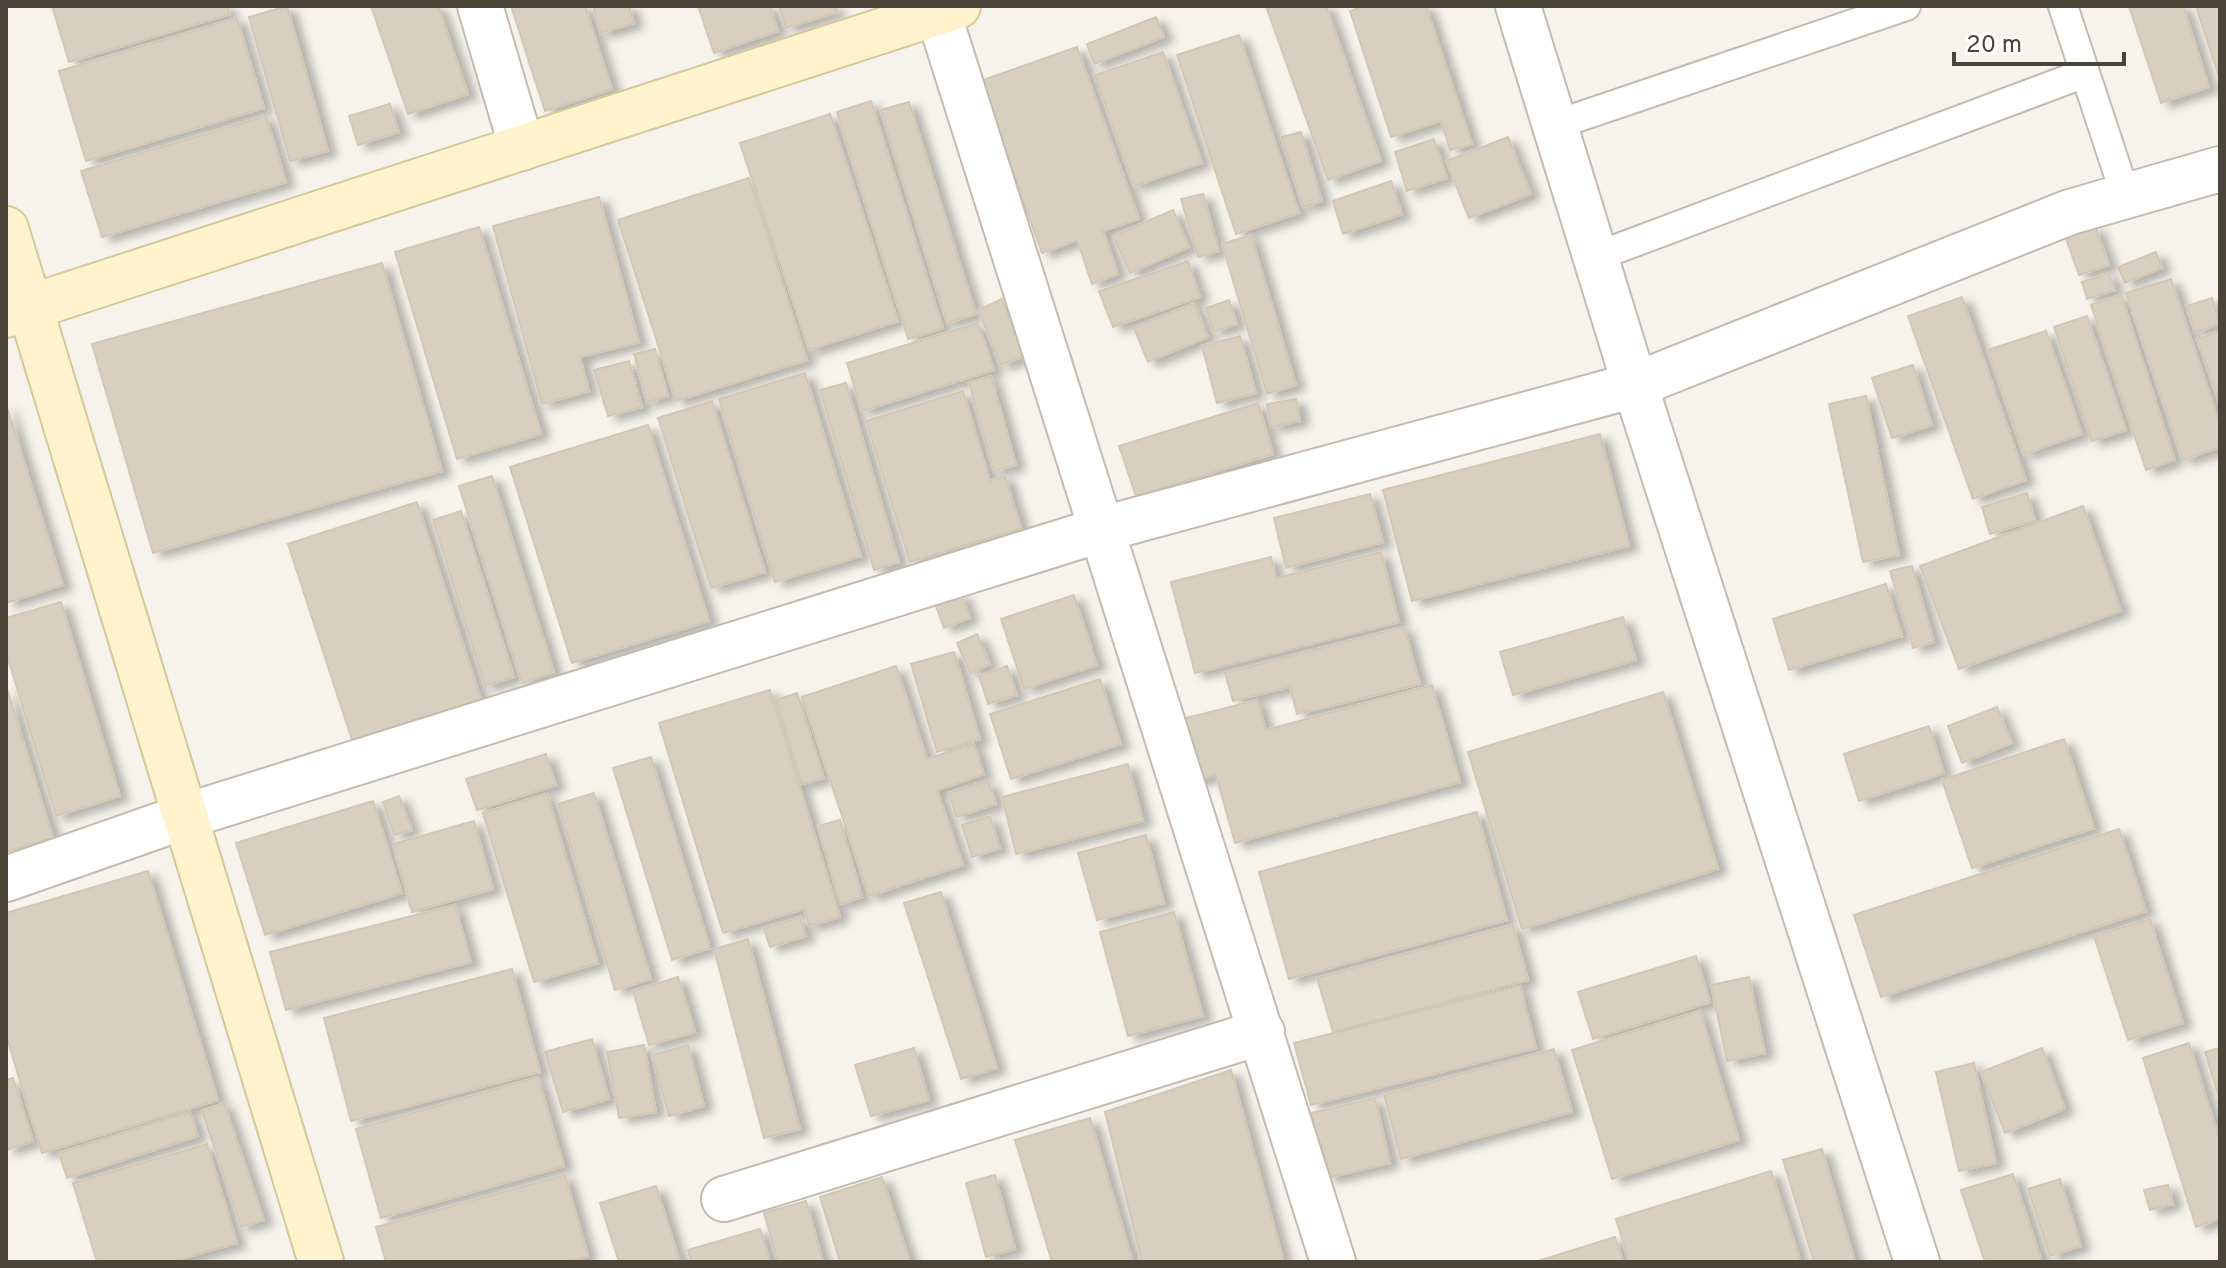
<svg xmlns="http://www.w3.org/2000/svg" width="2226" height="1268" viewBox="0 0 2226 1268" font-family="Overpass,sans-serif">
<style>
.building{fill:#d8cfc1;stroke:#d3c7b4;stroke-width:2;filter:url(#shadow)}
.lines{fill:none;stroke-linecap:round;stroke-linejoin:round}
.lane-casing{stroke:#c2bbae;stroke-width:32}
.street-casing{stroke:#c2bbae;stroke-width:48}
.secondary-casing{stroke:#d6c79b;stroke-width:48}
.lane{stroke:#fff;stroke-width:28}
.street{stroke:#fff;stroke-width:44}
.secondary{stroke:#fff3cd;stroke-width:44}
</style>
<defs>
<filter id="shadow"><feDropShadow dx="9" dy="5" stdDeviation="4" flood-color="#0004"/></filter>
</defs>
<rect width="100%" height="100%" fill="#f6f3ec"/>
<!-- building -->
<g class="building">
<path d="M52 6H227L230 14 69 62Z"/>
<path d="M287 6 328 151 290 161 249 17Z"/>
<path d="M371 6H438L468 94 408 114Z"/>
<path d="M511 6H585L612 89 545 111Z"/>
<path d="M593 6H629L634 23 601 33Z"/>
<path d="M698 6H770L778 31 714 53Z"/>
<path d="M779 6H835L837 12 786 28Z"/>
<path d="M1266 6H1326L1381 161 1328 180Z"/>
<path d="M1365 6H1426L1472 144 1450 150 1441 121 1391 137 1350 11Z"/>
<path d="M2129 6H2183L2209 87 2161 103Z"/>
<path d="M2196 6H2220V80Z"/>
<path d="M1156 17 1164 37 1094 64 1087 44Z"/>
<path d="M237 18 264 108 86 161 59 71Z"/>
<path d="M1239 35 1299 213 1236 234 1177 55Z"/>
<path d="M1077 47 1139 219 1103 231 1118 274 1092 284 1077 240 1042 253 980 81Z"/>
<path d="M1163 52 1202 163 1134 186 1095 75Z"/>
<path d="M871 101 943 328 908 339 837 112Z"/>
<path d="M909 102 976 314 947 323 881 110Z"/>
<path d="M390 104 399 132 358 145 349 116Z"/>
<path d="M830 114 898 321 809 350 740 143Z"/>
<path d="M266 116 286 182 102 237 81 171Z"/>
<path d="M1301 132 1322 201 1303 207 1282 137Z"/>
<path d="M1508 137 1531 194 1469 218 1446 161Z"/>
<path d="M1434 139 1447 178 1407 191 1395 152Z"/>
<path d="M749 178 807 360 676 401 618 220Z"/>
<path d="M1391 181 1402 214 1343 234 1333 201Z"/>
<path d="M1203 194 1219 251 1198 257 1181 199Z"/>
<path d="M599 197 639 342 580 357 589 391 542 404 493 226Z"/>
<path d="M1173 210 1189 247 1130 273 1113 236Z"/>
<path d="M2095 226 2109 265 2079 275 2065 236Z"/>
<path d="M479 227 541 434 457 459 395 252Z"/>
<path d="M1251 235 1296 385 1267 394 1222 244Z"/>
<path d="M2156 252 2162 268 2125 283 2118 267Z"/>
<path d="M1188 261 1200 297 1113 327 1099 291Z"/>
<path d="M382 263 442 471 153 553 92 344Z"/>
<path d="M2109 273 2115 290 2087 299 2082 282Z"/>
<path d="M2171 279 2220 425V447L2183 460 2126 293Z"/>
<path d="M2121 295 2175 460 2146 470 2091 305Z"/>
<path d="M1962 297 2026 480 1973 499 1908 316Z"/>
<path d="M2212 298 2220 324 2195 332 2187 306Z"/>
<path d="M1002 299 1025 356 1001 365 978 310Z"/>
<path d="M1229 300 1237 324 1214 332 1206 308Z"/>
<path d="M1194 303 1208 337 1148 362 1134 328Z"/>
<path d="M2087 316 2126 430 2092 441 2054 327Z"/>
<path d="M978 323 994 370 862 411 847 363Z"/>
<path d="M2046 331 2082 434 2024 454 1988 350Z"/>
<path d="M2220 331V403L2197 339Z"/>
<path d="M1240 336 1256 393 1217 403 1202 346Z"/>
<path d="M655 349 668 396 647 402 634 354Z"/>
<path d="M629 361 642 407 608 416 594 370Z"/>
<path d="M1913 365 1932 425 1892 438 1872 378Z"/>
<path d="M805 373 861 556 775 582 719 399Z"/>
<path d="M991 376 1016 465 994 471 969 383Z"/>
<path d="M846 383 899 562 874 570 820 390Z"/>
<path d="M963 391 990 481 1005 476 1021 528 910 562 866 421Z"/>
<path d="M1866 396 1899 555 1863 562 1829 404Z"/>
<path d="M1296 399 1300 421 1271 427 1267 404Z"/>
<path d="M712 401 765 572 711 588 658 418Z"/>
<path d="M1258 403 1273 454 1136 496 1119 446Z"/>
<path d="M6 404 63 585 6 603Z"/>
<path d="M648 425 709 621 572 663 510 467Z"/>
<path d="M1600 434 1629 546 1412 601 1383 490Z"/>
<path d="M492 476 554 672 522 683 459 486Z"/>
<path d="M2027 493 2035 520 1990 534 1982 507Z"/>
<path d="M1370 494 1383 542 1286 568 1274 518Z"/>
<path d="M417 502 481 699 352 740 288 544Z"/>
<path d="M2083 506 2121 611 1959 669 1920 566Z"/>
<path d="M461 511 514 677 485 686 433 520Z"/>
<path d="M1381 552 1399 622 1195 673 1171 582 1271 557 1276 578Z"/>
<path d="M1912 566 1934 642 1913 648 1890 571Z"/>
<path d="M1886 584 1902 636 1789 670 1773 619Z"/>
<path d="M961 593 970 618 944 628 935 603Z"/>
<path d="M1074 595 1097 665 1024 689 1001 619Z"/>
<path d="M61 602 120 796 56 816 6 652V618Z"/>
<path d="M1623 617 1636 660 1513 695 1500 652Z"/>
<path d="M1404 627 1420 684 1297 714 1290 687 1233 701 1225 673Z"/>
<path d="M977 634 990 664 970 673 957 643Z"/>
<path d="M954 652 980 739 937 752 911 664Z"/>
<path d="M896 666 927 759 974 744 984 774 937 790 963 865 869 896 802 697Z"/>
<path d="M1007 666 1017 695 988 704 979 676Z"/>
<path d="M1100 679 1121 744 1011 779 990 714Z"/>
<path d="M6 685 53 838 6 852Z"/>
<path d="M1432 685 1460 782 1235 843 1216 775 1187 783 1171 722 1257 700 1266 730Z"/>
<path d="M770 690 840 917 809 926 804 909 723 933 659 723Z"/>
<path d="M1663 692 1718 869 1522 929 1468 752Z"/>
<path d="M797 693 824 778 802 784 776 700Z"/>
<path d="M1997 707 2012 743 1962 763 1948 726Z"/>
<path d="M1929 726 1944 773 1859 801 1844 754Z"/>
<path d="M2064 739 2094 828 1972 868 1942 780Z"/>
<path d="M546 754 556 785 477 810 466 779Z"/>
<path d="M651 757 710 948 672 960 613 768Z"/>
<path d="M1128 764 1143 821 1016 854 1002 797Z"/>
<path d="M988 781 996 804 956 817 949 793Z"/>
<path d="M594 793 651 979 615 990 558 804Z"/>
<path d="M547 794 598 963 534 982 483 813Z"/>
<path d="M399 796 412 830 394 835 383 802Z"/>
<path d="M373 801 402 893 265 935 236 843Z"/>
<path d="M1477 812 1507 920 1289 979 1259 872Z"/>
<path d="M990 816 1000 848 972 857 962 825Z"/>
<path d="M840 820 862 897 840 904 818 826Z"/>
<path d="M474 821 493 889 412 912 393 844Z"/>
<path d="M2119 829 2146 911 1881 997 1854 915Z"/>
<path d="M1146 835 1164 903 1097 920 1078 853Z"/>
<path d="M148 871 218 1100 42 1153 6 1035V913Z"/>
<path d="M941 892 997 1068 961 1079 904 903Z"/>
<path d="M455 905 471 962 286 1010 270 952Z"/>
<path d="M1174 912 1203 1016 1128 1036 1100 932Z"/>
<path d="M800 917 806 936 770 947 764 929Z"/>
<path d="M2150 919 2183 1023 2128 1040 2094 936Z"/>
<path d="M1513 925 1528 980 1333 1032 1317 978Z"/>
<path d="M748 939 800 1129 764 1138 714 949Z"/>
<path d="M1696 956 1710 1002 1593 1039 1578 992Z"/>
<path d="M512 969 540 1072 351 1121 324 1018Z"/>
<path d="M678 977 695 1032 649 1045 633 991Z"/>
<path d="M1749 977 1765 1053 1727 1061 1711 985Z"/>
<path d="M1520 986 1536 1048 1311 1105 1294 1043Z"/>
<path d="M1700 1011 1739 1140 1612 1179 1572 1050Z"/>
<path d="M592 1039 609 1099 563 1112 545 1052Z"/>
<path d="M2189 1043 2220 1141V1219L2196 1227 2143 1058Z"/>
<path d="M644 1045 656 1112 619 1118 607 1052Z"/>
<path d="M688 1045 704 1106 669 1116 652 1055Z"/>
<path d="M914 1048 929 1100 871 1116 855 1065Z"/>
<path d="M2042 1048 2065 1109 2005 1133 1981 1072Z"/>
<path d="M2220 1048V1101L2205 1052Z"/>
<path d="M1554 1049 1572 1112 1401 1159 1384 1095Z"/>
<path d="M1974 1063 1996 1163 1959 1171 1936 1072Z"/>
<path d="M1231 1070 1284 1262H1142L1105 1112Z"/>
<path d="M538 1077 564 1166 381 1218 356 1129Z"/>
<path d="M13 1078 33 1141 6 1150V1080Z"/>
<path d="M1375 1098 1390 1163 1327 1178 1311 1113Z"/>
<path d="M224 1103 264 1220 241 1227 202 1111Z"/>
<path d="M190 1112 198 1136 67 1178 59 1153Z"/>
<path d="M1090 1118 1133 1262H1052L1015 1140Z"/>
<path d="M207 1144 237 1243 171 1262H97L73 1183Z"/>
<path d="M1822 1149 1855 1262H1814L1783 1160Z"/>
<path d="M1771 1171 1801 1262H1629L1616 1219Z"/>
<path d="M2013 1174 2042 1262H1985L1961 1190Z"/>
<path d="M565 1175 588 1256 566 1262H386L376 1227Z"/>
<path d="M995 1175 1015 1249 986 1257 966 1183Z"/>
<path d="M882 1177 910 1262H840L820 1197Z"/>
<path d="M2060 1179 2081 1246 2050 1256 2028 1189Z"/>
<path d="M2168 1185 2173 1204 2150 1210 2144 1190Z"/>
<path d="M656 1186 680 1262H619L600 1203Z"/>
<path d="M806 1201 823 1262H778L764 1213Z"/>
<path d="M760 1229 770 1262H691L688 1250Z"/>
<path d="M1615 1237 1623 1262H1535Z"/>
</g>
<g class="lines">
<defs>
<g id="lane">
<path d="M2063 6 2126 197"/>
<path d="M1555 125 1906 6"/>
<path d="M1595 257 2085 73"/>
</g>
<g id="street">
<path d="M480 6 522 148"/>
<path d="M936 6 1333 1262"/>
<path d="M1518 6 1635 385 1917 1262"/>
<path d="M6 879 186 816 1103 529 1635 385 2070 212 2220 169"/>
<path d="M724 1199 1262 1032"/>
</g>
<g id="secondary">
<path d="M6 229 321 1262"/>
<path d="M6 315 958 6"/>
</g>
</defs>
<!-- lane casing -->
<use href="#lane" class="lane-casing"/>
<!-- street casing -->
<use href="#street" class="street-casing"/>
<!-- secondary casing -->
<use href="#secondary" class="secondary-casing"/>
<!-- lane -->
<use href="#lane" class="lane"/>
<!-- street -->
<use href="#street" class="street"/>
<!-- secondary -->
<use href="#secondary" class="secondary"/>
</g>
<!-- border -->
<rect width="2226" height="1268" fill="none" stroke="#4b4439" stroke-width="16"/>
<!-- scale -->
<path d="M1954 52v12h170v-12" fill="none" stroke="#4b4439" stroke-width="4"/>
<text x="1966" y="52" font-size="24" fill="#4b4439" stroke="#ffffff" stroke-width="6" paint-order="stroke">20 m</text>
</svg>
